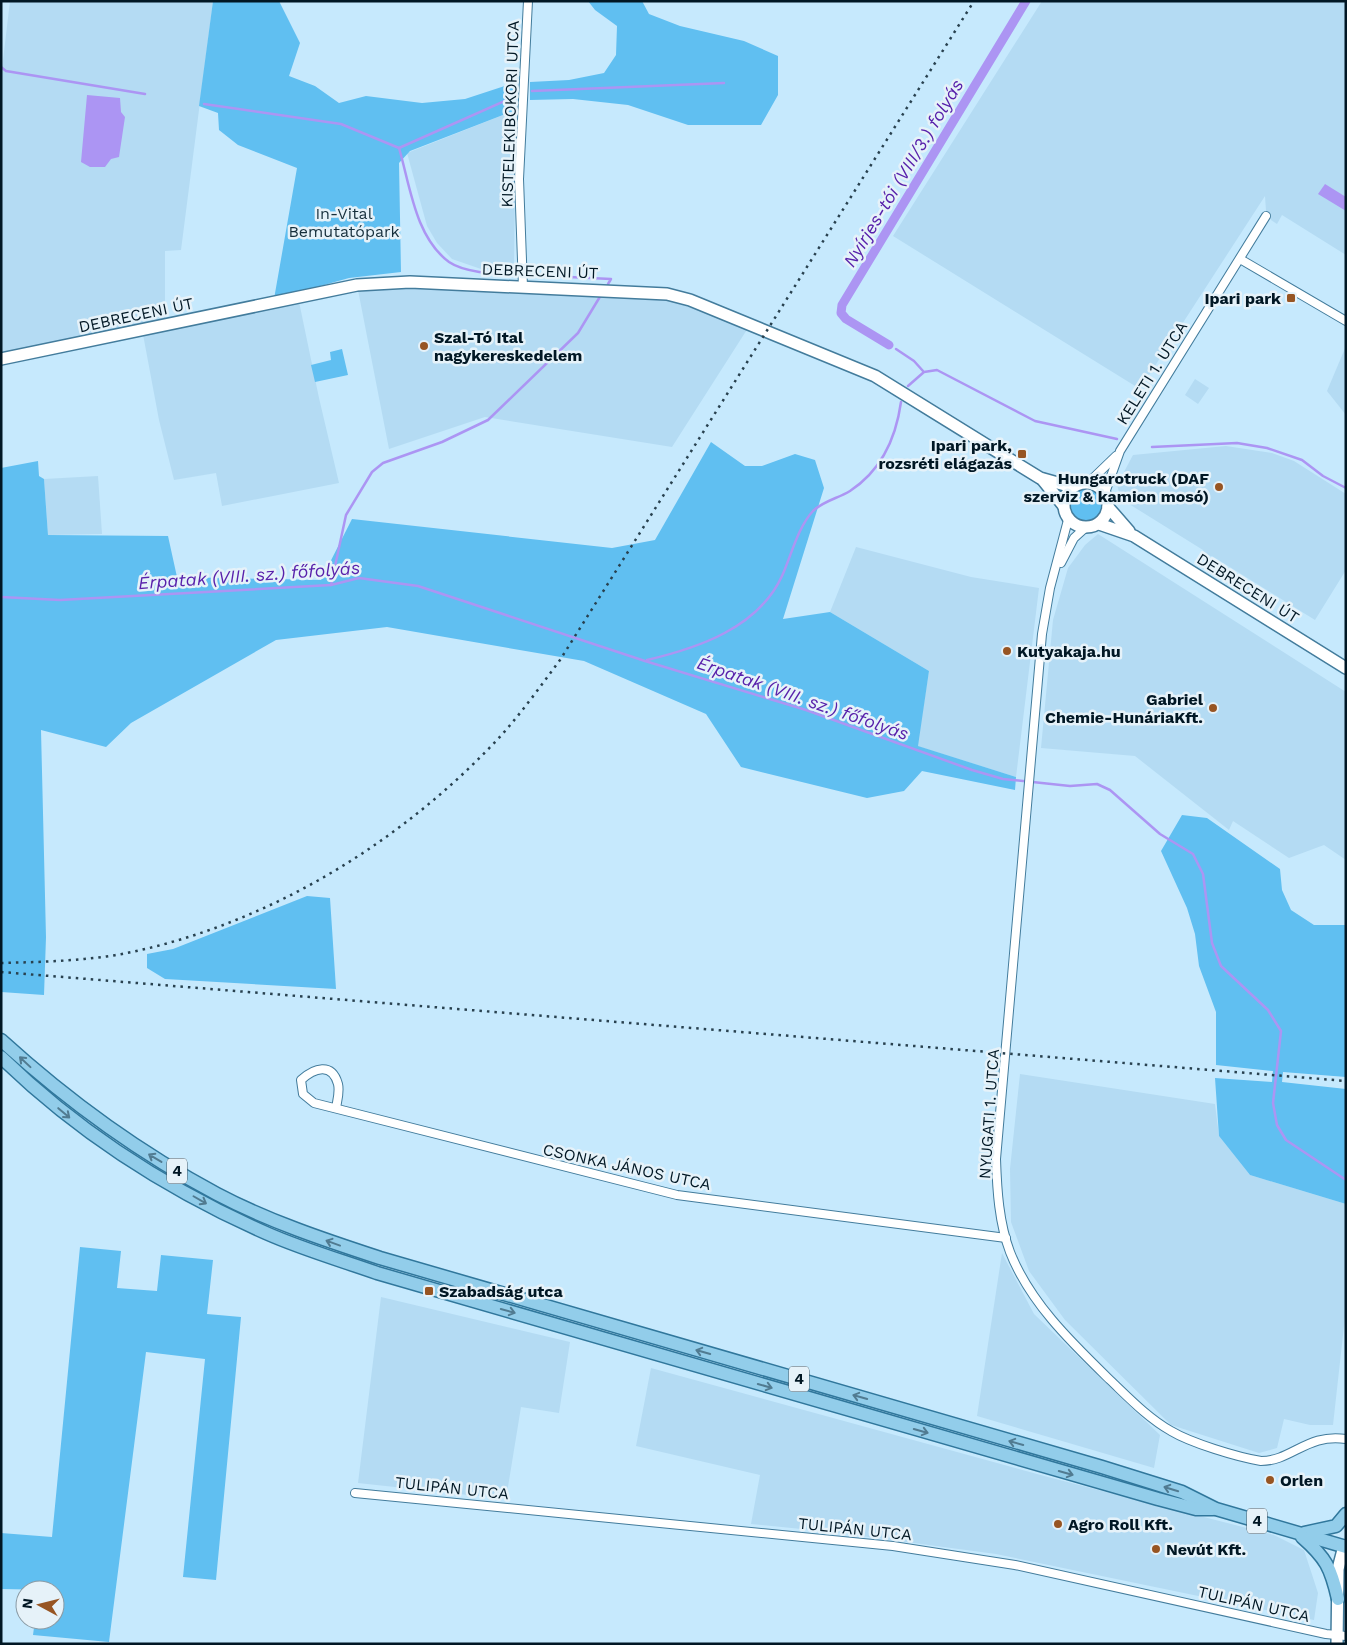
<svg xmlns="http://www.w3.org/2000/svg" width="1347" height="1645" viewBox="0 0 1347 1645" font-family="'Work Sans',sans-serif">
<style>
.built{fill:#b4dbf3}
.green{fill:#60bff1}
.water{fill:#ac95f3}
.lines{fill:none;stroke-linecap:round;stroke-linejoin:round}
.stream{stroke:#ac95f3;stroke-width:2.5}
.canal{stroke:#ac95f3;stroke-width:9}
.street-casing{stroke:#437c9c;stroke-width:10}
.secondary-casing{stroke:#437c9c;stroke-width:14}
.primary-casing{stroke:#30779c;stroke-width:15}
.street{stroke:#fff;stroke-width:8}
.secondary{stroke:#fff;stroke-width:11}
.primary{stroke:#92cdea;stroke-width:12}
.rail{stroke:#28414f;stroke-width:2.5;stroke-dasharray:2.5 5;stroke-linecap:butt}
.oneway{stroke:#517b91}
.poi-dot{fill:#975523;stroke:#e6f2f9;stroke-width:2}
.labels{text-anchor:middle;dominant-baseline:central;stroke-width:5;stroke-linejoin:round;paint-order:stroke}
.shield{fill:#e6f2f9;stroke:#465964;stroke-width:1}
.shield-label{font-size:15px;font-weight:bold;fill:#011724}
.street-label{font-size:16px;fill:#011724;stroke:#e6f2f9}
.park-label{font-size:16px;fill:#162f3c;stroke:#e6f2f9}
.poi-label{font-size:16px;font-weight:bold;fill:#011724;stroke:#e6f2f9;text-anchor:start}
.water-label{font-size:18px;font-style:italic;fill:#5821ab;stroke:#e6f2f9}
</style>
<rect width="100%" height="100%" fill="#c6e9fd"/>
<!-- built -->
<g class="built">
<path d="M10 1H213L181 250 165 251V319L274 299 297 292 319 398 339 483 222 506 216 473 174 480 159 420 142 329 1 354V77Z"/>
<path d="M1042 1H1346V255L1282 215 1277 224 1271 220 1266 211 1265 196 1140 389 893 236Z"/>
<path d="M516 110 514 269H481L452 259 437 243 427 226 407 153Z"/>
<path d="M403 287 635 295 675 302 748 328 672 447 485 417 389 449 358 290Z"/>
<path d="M1346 346V415L1327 391Z"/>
<path d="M1195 379 1209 388 1198 404 1185 395Z"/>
<path d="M1226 446 1272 453 1294 461 1346 494V570L1315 620 1212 556 1206 557 1203 550 1121 499 1117 485 1133 455Z"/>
<path d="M98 476 102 534 48 535 44 479Z"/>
<path d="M1098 534 1346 692V860L1324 845 1289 858 1233 821 1229 830 1135 756 1041 748 1053 620 1068 568 1085 545Z"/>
<path d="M856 547 971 577 1039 588 1016 777 917 746 929 671 830 612Z"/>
<path d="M1020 1074 1215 1104 1219 1136 1250 1175 1346 1204V1308L1333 1425H1310L1284 1419 1277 1448 1259 1453 1171 1425 1065 1320 1029 1271 1011 1222 1010 1169Z"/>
<path d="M1002 1253 1034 1314 1160 1435 1154 1468 977 1416Z"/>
<path d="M381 1297 570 1342 559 1413 521 1407 506 1499 358 1483Z"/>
<path d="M651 1368 1048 1477 1274 1535 1304 1550 1318 1593 1314 1620 996 1554 831 1532 751 1524 760 1475 636 1446Z"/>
</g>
<!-- green -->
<g class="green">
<path d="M213 1H279L300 43 289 76 315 86 339 103 366 96 422 103 465 99 517 82 516 110 410 151 399 163 401 272 349 278 274 299 297 168 238 145 219 130 218 113 199 106Z"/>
<path d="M588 1H642L649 14 680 26 744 41 778 56V95L761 125H688L628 105 573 99 530 100V82L569 80 604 73 616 55 617 26 595 10Z"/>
<path d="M342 349 348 375 315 382 311 365 331 360 330 352Z"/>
<path d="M711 442 745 466H762L795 454 815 460 824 488 783 619 830 612 929 671 918 746 1016 777 1015 790 922 771 904 791 867 798 741 767 706 714 584 661 387 627 276 640 131 723 106 747 41 730 46 937 44 995 1 992V468L38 461 39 476 44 479 48 535 168 536 177 577 321 580 352 519 612 548 655 540Z"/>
<circle cx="1086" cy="506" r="17"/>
<path d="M1182 815 1207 818 1280 869 1282 890 1291 910 1314 925H1346V1077L1283 1072 1282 1082 1346 1089V1204L1250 1175 1219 1136 1215 1078 1272 1082 1273 1071 1216 1065V1012L1199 966 1195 934 1187 908 1161 851Z"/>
<path d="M307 896 330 898 336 989 165 979 147 968V954L173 949Z"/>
<path d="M80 1247 121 1251 117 1288 157 1291 161 1255 213 1260 207 1314 241 1317 216 1580 183 1577 205 1359 146 1352 109 1642 33 1635 35 1620H55V1590L1 1589V1533L52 1537Z"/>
</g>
<!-- water -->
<g class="water">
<path d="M87 95 120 98 121 112 125 117 119 157 111 159 105 167H90L81 162Z"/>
<path d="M1325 184 1346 197V211L1318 194Z"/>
</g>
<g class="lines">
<!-- stream -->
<g class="stream">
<path d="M1 67 6 71 145 94"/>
<path d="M532 91 724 83"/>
<path d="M204 104 341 124 399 148C410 185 415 237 449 262 465 273 497 274 516 275"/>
<path d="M399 148 516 96"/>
<path d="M527 275 611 279 608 284"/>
<path d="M896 349 914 361 923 371"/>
<path d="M908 386 924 372 937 370 1035 421 1117 439"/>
<path d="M1152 447 1237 443 1267 448 1302 460 1323 476 1346 488"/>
<path d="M331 585 346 515 372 472 383 463 442 442 488 420 578 333 601 295"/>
<path d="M1 597 60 600 331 585 359 578 418 586 645 661 806 710 972 770 1003 779 1070 786 1097 784 1110 790 1160 834 1193 854 1203 874 1212 943 1221 966 1268 1010 1281 1031 1273 1103 1277 1125 1286 1140 1346 1180"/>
<path d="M647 660C698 648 758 628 782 576 791 556 798 527 813 511 823 501 839 498 850 491 882 470 896 438 901 402"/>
</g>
<!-- canal -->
<path class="canal" d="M889 345 846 319 841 313 842 305 1026 1"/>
<defs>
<g id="street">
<path d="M1240 259 1346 321"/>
<path d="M523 287 519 179 528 1"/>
<path d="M1088 483 1116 456"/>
<path d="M1105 493 1120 451 1266 216"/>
<path d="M1068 520 1050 588 1042 634 996 1159C997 1190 999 1223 1010 1252 1030 1303 1072 1343 1110 1380 1129 1398 1148 1418 1171 1431 1191 1443 1237 1457 1261 1461 1292 1461 1307 1433 1346 1439"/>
<path d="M1061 563 1074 538 1085 528"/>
<path d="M336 1108C337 1101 340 1092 338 1084 332 1062 314 1068 301 1080L303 1094 314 1103 677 1195 1006 1238"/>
<path d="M355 1493 893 1546 1015 1565 1326 1634 1346 1636"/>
</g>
<g id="secondary">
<path d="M1 359 357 285 410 282 667 294 690 300 875 376 1040 478 1072 487"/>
<path d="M1042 479 1063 505"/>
<circle cx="1086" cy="505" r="22"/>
<path d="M1108 507 1129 531"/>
<path d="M1099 524 1134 536 1346 668"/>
<path d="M1337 1644 1338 1569 1344 1546"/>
</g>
<g id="primary">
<path d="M1 1040C67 1100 138 1152 217 1194 268 1221 325 1240 380 1258L1102 1467 1182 1492 1216 1509 1346 1547"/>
<path d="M1 1057C77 1131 169 1190 266 1233 302 1249 340 1260 377 1273L1158 1499 1196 1509H1213"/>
<path d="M1304 1533 1336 1526 1346 1514"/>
<path d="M1302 1537C1326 1558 1331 1568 1338 1599"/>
</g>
</defs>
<!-- street casing -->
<use href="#street" class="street-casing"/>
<!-- secondary casing -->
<use href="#secondary" class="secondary-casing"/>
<!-- primary casing -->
<use href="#primary" class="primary-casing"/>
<!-- street -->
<use href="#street" class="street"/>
<!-- secondary -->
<use href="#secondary" class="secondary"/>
<!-- primary -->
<use href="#primary" class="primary"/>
<!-- rail -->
<g class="rail">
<path d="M1 963C41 962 82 961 122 954 265 926 398 845 497 740 520 715 540 687 560 660L974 1"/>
<path d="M1 972 1346 1081"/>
</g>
</g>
<!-- one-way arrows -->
<defs><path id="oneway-shaft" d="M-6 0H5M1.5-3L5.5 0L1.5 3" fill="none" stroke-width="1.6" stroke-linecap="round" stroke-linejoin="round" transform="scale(1.25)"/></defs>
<g class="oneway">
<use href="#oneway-shaft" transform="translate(25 1062) rotate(-137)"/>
<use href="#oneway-shaft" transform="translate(64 1113) rotate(40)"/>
<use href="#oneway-shaft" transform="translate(155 1158) rotate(-149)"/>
<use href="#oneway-shaft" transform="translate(200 1200) rotate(30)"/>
<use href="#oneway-shaft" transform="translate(333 1243) rotate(-160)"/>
<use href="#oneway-shaft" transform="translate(508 1311) rotate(16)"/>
<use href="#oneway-shaft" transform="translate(703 1352) rotate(-164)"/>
<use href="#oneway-shaft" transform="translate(765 1386) rotate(16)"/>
<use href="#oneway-shaft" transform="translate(860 1397) rotate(-164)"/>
<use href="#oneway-shaft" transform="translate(921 1431) rotate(16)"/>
<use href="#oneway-shaft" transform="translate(1016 1443) rotate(-164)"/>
<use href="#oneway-shaft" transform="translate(1066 1473) rotate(16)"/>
<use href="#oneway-shaft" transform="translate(1171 1489) rotate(-163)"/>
</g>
<!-- markers -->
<g class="poi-dot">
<rect x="1286" y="293" width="10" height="10" rx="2.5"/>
<circle cx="424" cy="346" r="5"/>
<rect x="1017" y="449" width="10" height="10" rx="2.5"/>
<circle cx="1219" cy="487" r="5"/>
<circle cx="1007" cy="651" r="5"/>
<circle cx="1213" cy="708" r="5"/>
<rect x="424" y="1286" width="10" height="10" rx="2.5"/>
<circle cx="1270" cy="1480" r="5"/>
<circle cx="1058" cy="1524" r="5"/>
<circle cx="1156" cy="1549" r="5"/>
</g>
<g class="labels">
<!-- shield labels -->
<g class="shield">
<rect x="167" y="1158.5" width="20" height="25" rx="4"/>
<rect x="789" y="1366.5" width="20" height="25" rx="4"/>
<rect x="1247" y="1508.5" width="20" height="25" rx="4"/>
</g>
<g class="shield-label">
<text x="177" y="1171">4</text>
<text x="799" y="1379">4</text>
<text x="1257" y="1521">4</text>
</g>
<!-- street labels -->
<g class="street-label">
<text transform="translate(510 114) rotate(-88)">KISTELEKIBOKORI UTCA</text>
<text transform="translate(540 271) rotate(2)">DEBRECENI ÚT</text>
<text transform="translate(136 315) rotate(-12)">DEBRECENI ÚT</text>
<text transform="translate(1152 373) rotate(-58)">KELETI 1. UTCA</text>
<text transform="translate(1248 588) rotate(32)">DEBRECENI ÚT</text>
<text transform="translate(989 1114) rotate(-86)">NYUGATI 1. UTCA</text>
<text transform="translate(627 1167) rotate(12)">CSONKA JÁNOS UTCA</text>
<text transform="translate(452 1488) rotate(6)">TULIPÁN UTCA</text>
<text transform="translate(855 1529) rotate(6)">TULIPÁN UTCA</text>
<text transform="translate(1254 1604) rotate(13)">TULIPÁN UTCA</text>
</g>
<!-- park labels -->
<g class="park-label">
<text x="344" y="213">In-Vital<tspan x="344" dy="18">Bemutatópark</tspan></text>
</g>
<!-- poi labels -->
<g class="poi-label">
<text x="1281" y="298" text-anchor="end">Ipari park</text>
<text x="434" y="337">Szal-Tó Ital<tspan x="434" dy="18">nagykereskedelem</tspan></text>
<text x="1012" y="445" text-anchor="end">Ipari park,<tspan x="1012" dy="18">rozsréti elágazás</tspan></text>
<text x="1209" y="478" text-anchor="end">Hungarotruck (DAF<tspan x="1209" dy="18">szerviz &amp; kamion mosó)</tspan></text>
<text x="1017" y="651">Kutyakaja.hu</text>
<text x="1203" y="699" text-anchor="end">Gabriel<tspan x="1203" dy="18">Chemie-HunáriaKft.</tspan></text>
<text x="439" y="1291">Szabadság utca</text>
<text x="1280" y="1480">Orlen</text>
<text x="1068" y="1524">Agro Roll Kft.</text>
<text x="1166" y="1549">Nevút Kft.</text>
</g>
<!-- water labels -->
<g class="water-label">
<text transform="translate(903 173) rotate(-59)">Nyírjes-tói (VIII/3.) folyás</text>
<text transform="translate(249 575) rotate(-4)">Érpatak (VIII. sz.) főfolyás</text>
<text transform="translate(803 698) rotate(19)">Érpatak (VIII. sz.) főfolyás</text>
</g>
</g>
<!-- border -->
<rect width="1347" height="1645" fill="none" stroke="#011724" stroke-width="5"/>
<!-- north arrow -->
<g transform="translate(40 1605) rotate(277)"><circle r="24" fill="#e6f2f9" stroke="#8a9aa4"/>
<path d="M0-4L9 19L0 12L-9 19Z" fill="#975523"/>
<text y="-8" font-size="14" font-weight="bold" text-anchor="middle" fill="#011724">N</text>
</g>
</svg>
